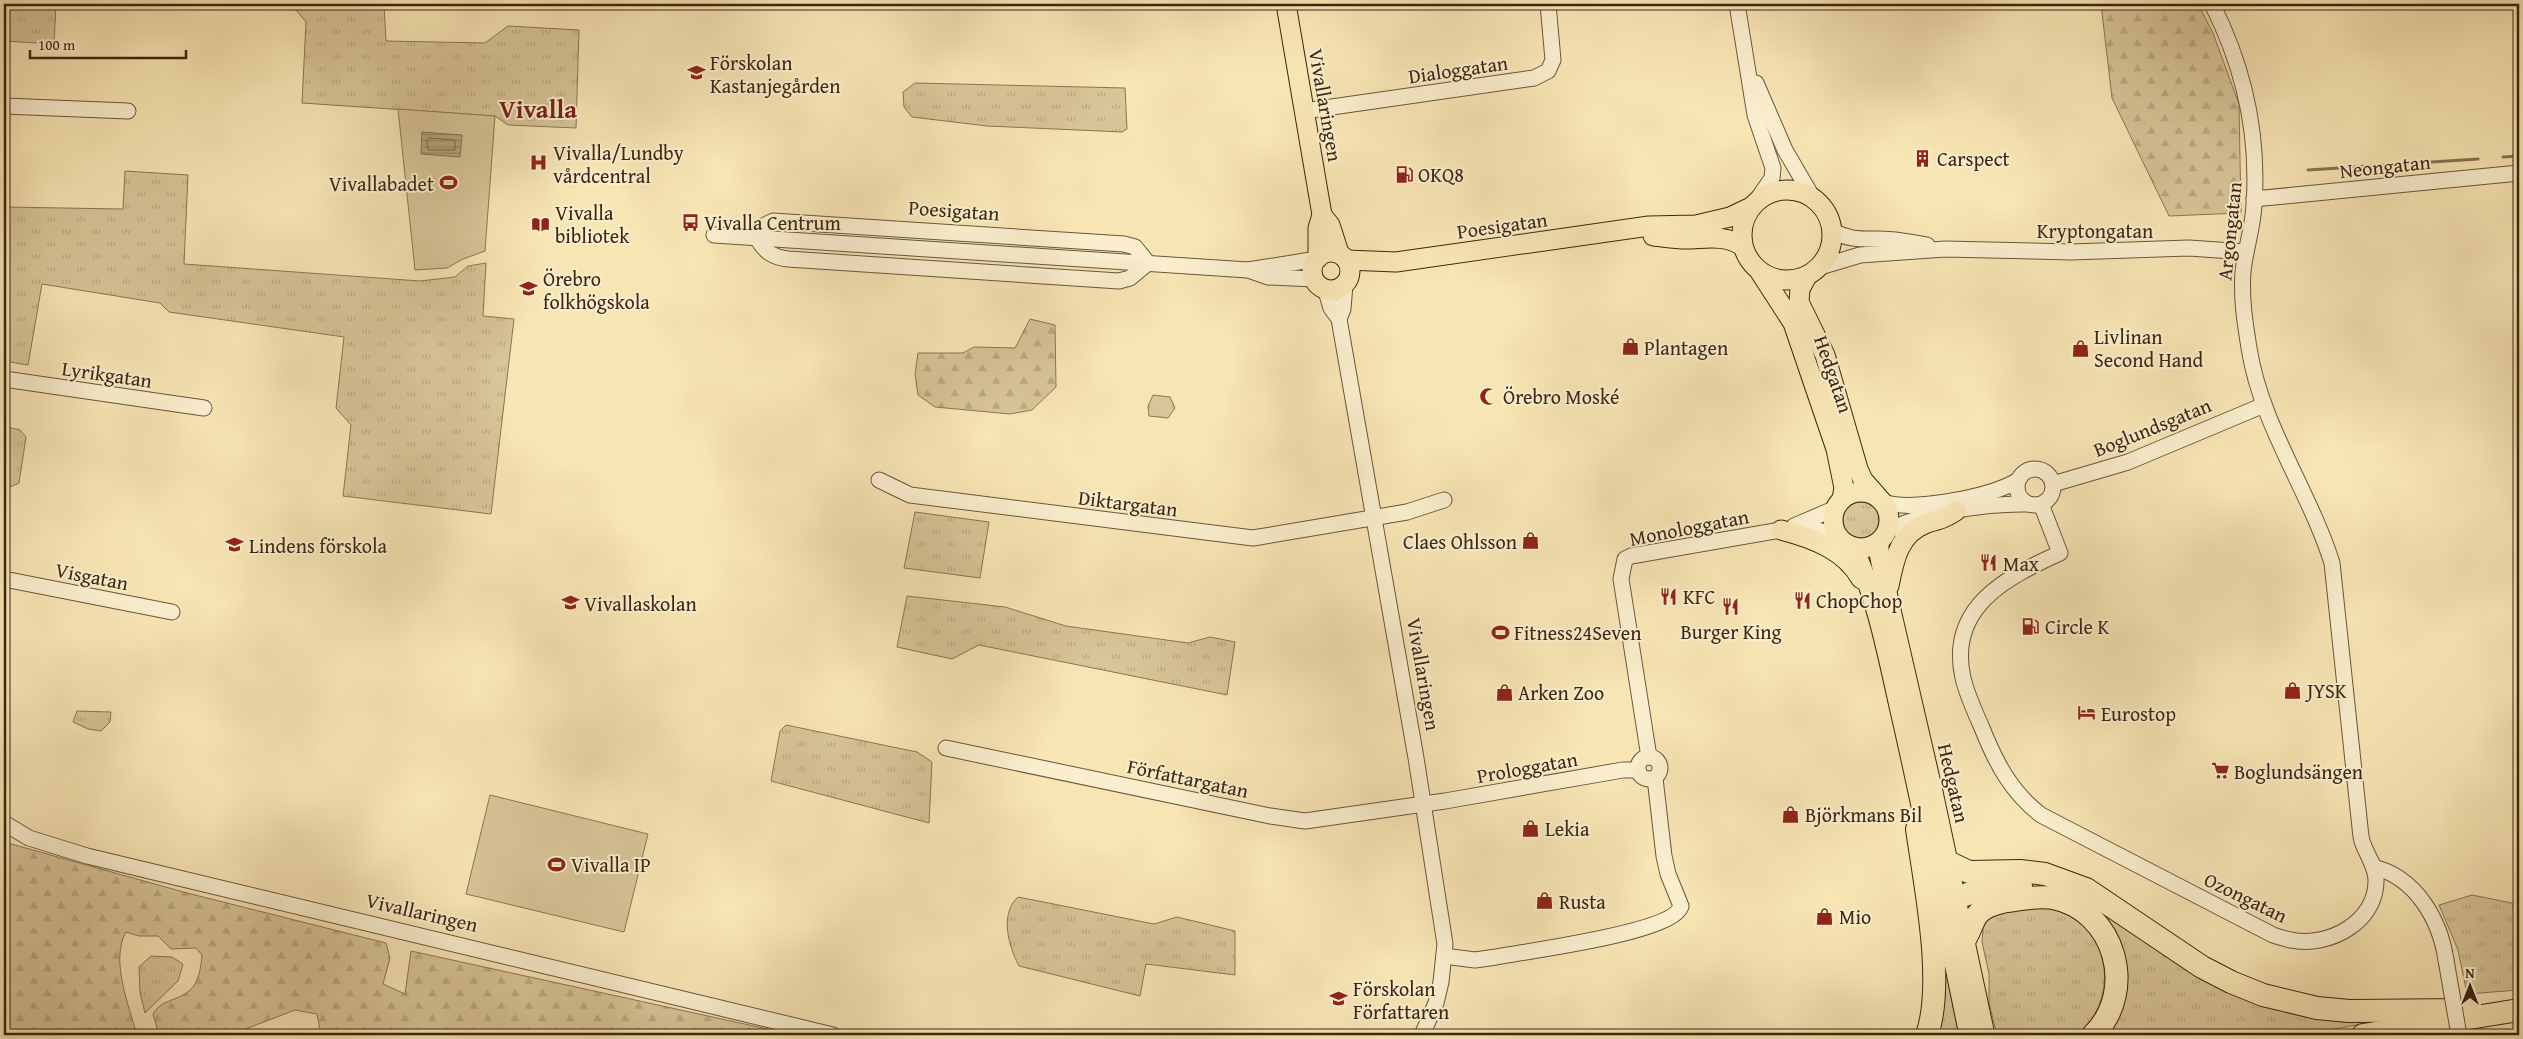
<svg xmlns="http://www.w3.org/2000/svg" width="2523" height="1039" viewBox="0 0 2523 1039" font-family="'Gentium Book Plus',serif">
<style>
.grass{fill:url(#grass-tufts);stroke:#8a7654}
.forest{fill:url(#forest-firs);stroke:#8a7654}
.pitch{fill:#d8c598;stroke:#8a7654}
.water{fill:url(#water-rules);stroke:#867251}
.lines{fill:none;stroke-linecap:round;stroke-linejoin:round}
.shore{stroke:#7a6546;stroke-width:1}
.stream{stroke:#867251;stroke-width:3}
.minor-casing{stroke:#6b5639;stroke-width:17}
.major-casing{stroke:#3c2610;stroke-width:21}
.highway-casing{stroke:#3c2610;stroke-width:24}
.minor{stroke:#faeece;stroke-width:15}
.major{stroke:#f8e5b4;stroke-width:19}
.highway{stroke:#f8e5b4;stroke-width:22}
.minor-bridge-casing{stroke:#6b5639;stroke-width:17;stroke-linecap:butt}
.minor-bridge{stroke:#faeece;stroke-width:15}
.labels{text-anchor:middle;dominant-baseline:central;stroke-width:4;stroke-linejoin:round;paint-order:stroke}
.poi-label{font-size:20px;fill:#3c2610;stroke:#faeece;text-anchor:start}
.street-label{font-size:20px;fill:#3c2610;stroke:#faeece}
.district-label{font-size:25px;font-weight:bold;fill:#7a1f14;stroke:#faeece}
</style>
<defs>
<pattern id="grass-tufts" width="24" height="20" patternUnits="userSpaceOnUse" patternTransform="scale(1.25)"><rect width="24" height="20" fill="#d8c598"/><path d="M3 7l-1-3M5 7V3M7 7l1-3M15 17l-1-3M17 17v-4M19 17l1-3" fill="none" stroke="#baa982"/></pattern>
<pattern id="forest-firs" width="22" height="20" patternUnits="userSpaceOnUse" patternTransform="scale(1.25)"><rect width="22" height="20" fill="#d8c598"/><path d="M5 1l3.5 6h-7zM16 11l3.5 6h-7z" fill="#baa982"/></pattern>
<pattern id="water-rules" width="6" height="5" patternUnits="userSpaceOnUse" patternTransform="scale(1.25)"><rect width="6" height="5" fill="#b8a47c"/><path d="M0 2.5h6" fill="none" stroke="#978564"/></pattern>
</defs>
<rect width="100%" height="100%" fill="#f8e5b4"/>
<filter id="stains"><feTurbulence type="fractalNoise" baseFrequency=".004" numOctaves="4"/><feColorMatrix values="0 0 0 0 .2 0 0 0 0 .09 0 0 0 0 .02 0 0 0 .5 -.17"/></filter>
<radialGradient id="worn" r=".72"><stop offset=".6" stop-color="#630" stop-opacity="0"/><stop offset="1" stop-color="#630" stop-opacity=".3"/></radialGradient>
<!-- grass -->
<g class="grass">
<path d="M4 4H56L54 44 4 41Z"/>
<path d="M186 4H384L386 41 485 43 508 26 579 30 576 128 508 125 495 116 302 103 306 22 296 10Z"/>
<path d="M915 83 1125 88 1127 129 1122 132 987 126 912 117 904 107 903 92Z"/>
<path d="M125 171 188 175 184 264 420 281 455 277 468 266 486 263 483 316 514 319 491 514 343 496 351 425 336 408 344 337 169 312 160 303 42 284 28 365 4 361V207L123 209Z"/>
<path d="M1153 395 1170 397 1175 408 1168 418 1149 416 1148 406Z"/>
<path d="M8 427 20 430 26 437 19 483 10 487 4 486V430Z"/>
<circle cx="1861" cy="520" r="18"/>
<path d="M915 512 989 522 980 578 904 568Z"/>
<path d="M907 596 1005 607 1066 626 1188 643 1210 637 1235 642 1227 695 979 645 952 659 897 647Z"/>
<path d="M77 711 111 712 110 722 101 731 88 729 73 722Z"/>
<path d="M786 725 917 752 932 762 929 823 771 781 780 731Z"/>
<path d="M2025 888C2101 883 2165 957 2231 987 2284 1011 2340 1015 2397 1018L2300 1035H2105C2162 969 2104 889 2023 893 2012 894 2000 894 1990 898 1982 902 1975 909 1969 915L1965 900 1980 894Z"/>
<path d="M1929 890 1959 1035H1931Z"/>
<path d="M2472 895 2512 903 2519 920V990L2467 994 2458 950 2439 905Z"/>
<path d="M1018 897 1154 924 1177 917 1235 931V975L1146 964 1140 996 1019 966C1009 947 999 914 1018 897Z"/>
<path d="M2032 906C2044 908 2055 909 2066 914 2114 939 2116 1001 2078 1035H1997L1989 1003V974L1982 942 1983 928 1988 919 1998 913Z"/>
<path d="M151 956 172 957 183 964 178 981 145 1013 140 993 139 967Z"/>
</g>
<!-- forest -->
<g class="forest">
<path d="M2101 4H2198L2213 33 2239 104 2241 213 2169 216 2112 98Z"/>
<path d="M1030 319 1055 325 1056 387 1032 410 1010 414 935 407 918 395 915 374 918 353H963L974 347 1015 348Z"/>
<path d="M4 842 187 893 386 943 390 958 383 984 405 994 411 951 795 1035H321L317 1014 295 1010 230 1035H159L153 1014C160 1000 177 1001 189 991 199 983 201 967 202 955L196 948 171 949 158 936H139L126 932C110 960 129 1006 137 1035H4Z"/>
</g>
<!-- pitch -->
<g class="pitch">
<path d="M398 109 495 116 485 251 463 259 447 268 415 270Z"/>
<path d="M490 795 648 834 624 932 466 894Z"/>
</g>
<!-- water -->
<path class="water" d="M422 132 462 135 460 157 421 154Z"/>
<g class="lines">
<!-- shore -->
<path class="shore" d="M429 138 455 140V150H428L427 140Z"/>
<!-- stream -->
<g class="stream">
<path d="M2503 157 2519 156"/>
<path d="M2308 170 2478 159"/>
</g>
<defs>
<g id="minor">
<path d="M1737 4 1755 115 1773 168 1772 178 1756 201"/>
<path d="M1756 83 1785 150 1813 198"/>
<path d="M4 106 128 111"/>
<path d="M1304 111 1534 78 1548 71 1553 60 1548 4"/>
<path d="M2254 199 2519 173"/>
<path d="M773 221 1124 244 1135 247 1148 263 1130 278 1119 281 788 259C772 257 765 252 757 238L765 225Z"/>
<path d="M1833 231C1849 240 1861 239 1879 239 1895 239 1911 242 1927 245"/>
<path d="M714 235 1248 270 1268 277 1315 279"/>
<path d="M1820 267 1860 255 1945 249 2071 252 2189 248 2246 252"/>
<path d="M1248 270 1317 259"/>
<path d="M1325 288 1331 308 1339 319 1416 758 1445 944 1441 982 1436 1003 1422 1035"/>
<path d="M1339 319 1343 309 1345 284"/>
<path d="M4 379 204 408"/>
<circle cx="2035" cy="487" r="18"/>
<path d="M879 480 910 495 1253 538 1407 512 1444 500"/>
<path d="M2053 484 2128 462 2264 405"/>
<path d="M1883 502C1913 512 1989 497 2017 481"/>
<path d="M2041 504 2060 553C2007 577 1947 607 1963 678 1967 695 1975 712 1982 728 1996 763 2011 792 2041 815L2273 935C2279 937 2285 939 2291 940 2328 948 2377 922 2376 880 2376 866 2366 854 2362 841 2360 833 2360 825 2359 818L2332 563C2309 490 2261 425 2249 348 2245 323 2241 298 2243 272 2245 250 2253 228 2254 205 2259 134 2244 67 2212 4"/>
<path d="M1794 526 1836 508"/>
<path d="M1887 532C1918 512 1991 503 2029 504"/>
<path d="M4 579 172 612"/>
<path d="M946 748 1270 816 1305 821 1445 801 1623 770H1638"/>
<circle cx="1649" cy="768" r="11"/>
<path d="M1649 757 1621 579 1625 559 1631 556 1781 530 1814 529 1838 536"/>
<path d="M4 823 29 838 87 856 833 1035"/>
<path d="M2373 867C2416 877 2440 920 2446 960"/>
<path d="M1444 956 1475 960 1496 957C1527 951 1673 933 1681 906L1668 874 1664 856 1655 778"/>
</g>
<g id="major">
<path d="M1286 4 1322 215 1318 228V258"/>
<circle cx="1787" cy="235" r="45"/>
<path d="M1322 215 1330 225 1339 253"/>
<path d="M1653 236C1664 237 1674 239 1685 239 1705 239 1725 234 1742 246"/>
<circle cx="1331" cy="271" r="19"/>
<path d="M1347 260 1396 262 1649 226 1696 225 1730 217 1751 207"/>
<path d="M1760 272 1793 323 1836 449 1844 488 1842 499"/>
<path d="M1807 276 1800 289 1799 302 1825 355 1858 469 1863 480 1878 497"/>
<circle cx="1861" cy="520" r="28"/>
<path d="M1781 530C1812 538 1845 550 1861 579"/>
<path d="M1879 542V553L1888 597 1933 792 1985 1035"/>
<path d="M1853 547C1879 602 1890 669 1904 728 1927 831 1948 933 1969 1035"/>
<path d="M1889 586C1894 560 1899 533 1927 523 1938 520 1946 518 1956 511"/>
</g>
<g id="highway">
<path d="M1924 817 1917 829C1925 886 1945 982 1927 1035"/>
<path d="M1948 862 1969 872 2020 871 2045 874 2086 889 2202 967 2231 982 2263 995 2317 1008 2349 1011 2465 1010 2473 1017"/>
<path d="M1956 898 1977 891 2021 886"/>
<path d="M1965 939C1970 932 1972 922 1977 915 1985 905 2003 901 2015 900 2027 898 2040 896 2053 898 2115 910 2138 991 2093 1035"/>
<path d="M2363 1035 2519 1010"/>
</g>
</defs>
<!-- minor casing -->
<use href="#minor" class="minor-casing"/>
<!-- major casing -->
<use href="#major" class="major-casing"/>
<!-- highway casing -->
<use href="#highway" class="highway-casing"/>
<!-- minor -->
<use href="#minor" class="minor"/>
<!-- major -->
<use href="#major" class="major"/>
<!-- highway -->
<use href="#highway" class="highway"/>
<defs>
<path id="minor-bridge" d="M2446 960 2459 1035"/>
</defs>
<!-- minor-bridge casing -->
<use href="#minor-bridge" class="minor-bridge-casing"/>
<!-- minor-bridge -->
<use href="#minor-bridge" class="minor-bridge"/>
</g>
<!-- icons -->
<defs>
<symbol id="school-bare" viewBox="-9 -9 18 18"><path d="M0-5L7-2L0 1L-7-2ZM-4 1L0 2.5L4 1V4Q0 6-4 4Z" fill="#8f2418" stroke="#faeece" stroke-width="2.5" paint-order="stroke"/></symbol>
<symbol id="building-bare" viewBox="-9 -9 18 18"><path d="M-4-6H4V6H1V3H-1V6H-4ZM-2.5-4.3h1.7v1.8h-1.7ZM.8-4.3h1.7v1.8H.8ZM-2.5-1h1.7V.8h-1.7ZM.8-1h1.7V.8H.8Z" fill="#8f2418" stroke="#faeece" stroke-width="2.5" paint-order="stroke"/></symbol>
<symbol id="hospital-bare" viewBox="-9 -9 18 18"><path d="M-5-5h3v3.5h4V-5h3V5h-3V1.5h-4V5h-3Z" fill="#8f2418" stroke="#faeece" stroke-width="2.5" paint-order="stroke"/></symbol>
<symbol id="fuel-bare" viewBox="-9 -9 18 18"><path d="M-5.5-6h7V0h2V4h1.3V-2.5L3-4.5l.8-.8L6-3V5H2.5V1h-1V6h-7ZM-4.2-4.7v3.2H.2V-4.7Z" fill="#8f2418" stroke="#faeece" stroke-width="2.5" paint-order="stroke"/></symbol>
<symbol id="stadium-bare" viewBox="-9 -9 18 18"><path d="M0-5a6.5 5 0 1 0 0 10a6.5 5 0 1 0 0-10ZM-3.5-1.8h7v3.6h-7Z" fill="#8f2418" stroke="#faeece" stroke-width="2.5" paint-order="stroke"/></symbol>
<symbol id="bus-bare" viewBox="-9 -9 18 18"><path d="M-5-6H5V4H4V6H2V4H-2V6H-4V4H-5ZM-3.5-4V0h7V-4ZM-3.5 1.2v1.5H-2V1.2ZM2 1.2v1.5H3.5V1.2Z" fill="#8f2418" stroke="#faeece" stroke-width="2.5" paint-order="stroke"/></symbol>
<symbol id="library-bare" viewBox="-9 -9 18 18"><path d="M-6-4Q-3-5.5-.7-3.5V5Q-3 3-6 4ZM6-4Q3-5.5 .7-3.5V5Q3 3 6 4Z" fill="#8f2418" stroke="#faeece" stroke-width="2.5" paint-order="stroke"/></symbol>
<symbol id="university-bare" viewBox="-9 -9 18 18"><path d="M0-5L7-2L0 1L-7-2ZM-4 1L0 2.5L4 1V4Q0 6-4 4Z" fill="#8f2418" stroke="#faeece" stroke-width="2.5" paint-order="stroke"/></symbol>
<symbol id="shop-bare" viewBox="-9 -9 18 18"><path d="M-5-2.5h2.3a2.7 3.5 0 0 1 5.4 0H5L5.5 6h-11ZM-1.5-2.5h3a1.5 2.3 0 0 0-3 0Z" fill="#8f2418" stroke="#faeece" stroke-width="2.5" paint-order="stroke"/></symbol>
<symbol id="mosque-bare" viewBox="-9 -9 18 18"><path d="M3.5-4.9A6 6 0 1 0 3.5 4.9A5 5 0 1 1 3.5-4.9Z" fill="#8f2418" stroke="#faeece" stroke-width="2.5" paint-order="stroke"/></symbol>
<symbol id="restaurant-bare" viewBox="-9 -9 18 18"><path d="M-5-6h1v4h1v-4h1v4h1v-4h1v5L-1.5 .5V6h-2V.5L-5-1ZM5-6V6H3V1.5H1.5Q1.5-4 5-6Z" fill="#8f2418" stroke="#faeece" stroke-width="2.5" paint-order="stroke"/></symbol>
<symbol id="hotel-bare" viewBox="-9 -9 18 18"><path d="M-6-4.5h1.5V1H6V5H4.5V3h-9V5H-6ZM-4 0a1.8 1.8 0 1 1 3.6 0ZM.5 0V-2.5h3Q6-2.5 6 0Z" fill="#8f2418" stroke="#faeece" stroke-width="2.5" paint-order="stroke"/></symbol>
<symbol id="supermarket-bare" viewBox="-9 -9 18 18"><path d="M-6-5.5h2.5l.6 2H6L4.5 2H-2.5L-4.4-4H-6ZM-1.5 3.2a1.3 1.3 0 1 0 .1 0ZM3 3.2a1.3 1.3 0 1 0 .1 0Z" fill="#8f2418" stroke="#faeece" stroke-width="2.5" paint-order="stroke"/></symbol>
</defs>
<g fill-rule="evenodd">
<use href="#school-bare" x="684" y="60" width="25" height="25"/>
<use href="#building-bare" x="1910" y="146" width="25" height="25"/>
<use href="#hospital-bare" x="526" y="150" width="25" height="25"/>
<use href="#fuel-bare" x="1392" y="162" width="25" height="25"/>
<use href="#stadium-bare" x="436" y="170" width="25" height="25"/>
<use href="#bus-bare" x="678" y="210" width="25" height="25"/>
<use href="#library-bare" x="528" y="212" width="25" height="25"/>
<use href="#university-bare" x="516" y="276" width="25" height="25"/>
<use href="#shop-bare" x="1618" y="334" width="25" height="25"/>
<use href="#shop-bare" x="2068" y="336" width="25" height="25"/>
<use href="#mosque-bare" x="1476" y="384" width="25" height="25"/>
<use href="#shop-bare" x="1518" y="528" width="25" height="25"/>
<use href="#school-bare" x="222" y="532" width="25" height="25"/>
<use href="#restaurant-bare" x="1976" y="550" width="25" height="25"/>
<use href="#restaurant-bare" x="1656" y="584" width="25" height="25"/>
<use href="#restaurant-bare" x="1790" y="588" width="25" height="25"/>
<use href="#school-bare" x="558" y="590" width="25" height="25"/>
<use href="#restaurant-bare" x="1718" y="594" width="25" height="25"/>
<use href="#fuel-bare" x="2018" y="614" width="25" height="25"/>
<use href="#stadium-bare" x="1488" y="620" width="25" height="25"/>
<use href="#shop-bare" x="2280" y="678" width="25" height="25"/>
<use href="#shop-bare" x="1492" y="680" width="25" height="25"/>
<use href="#hotel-bare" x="2074" y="700" width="25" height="25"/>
<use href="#supermarket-bare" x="2208" y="758" width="25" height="25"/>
<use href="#shop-bare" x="1778" y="802" width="25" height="25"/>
<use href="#shop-bare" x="1518" y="816" width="25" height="25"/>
<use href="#stadium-bare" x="544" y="852" width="25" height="25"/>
<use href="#shop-bare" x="1532" y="888" width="25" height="25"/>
<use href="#shop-bare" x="1812" y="904" width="25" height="25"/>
<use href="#school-bare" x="1326" y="986" width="25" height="25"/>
</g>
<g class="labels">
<!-- poi labels -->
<g class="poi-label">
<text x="710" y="62">Förskolan<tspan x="710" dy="23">Kastanjegården</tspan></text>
<text x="553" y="152">Vivalla/Lundby<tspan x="553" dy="23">vårdcentral</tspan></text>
<text x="1937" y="158">Carspect</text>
<text x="1418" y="174">OKQ8</text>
<text x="434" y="183" text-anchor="end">Vivallabadet</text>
<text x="555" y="212">Vivalla<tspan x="555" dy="23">bibliotek</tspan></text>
<text x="704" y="222">Vivalla Centrum</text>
<text x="543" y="278">Örebro<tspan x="543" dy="23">folkhögskola</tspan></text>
<text x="2094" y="336">Livlinan<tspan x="2094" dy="23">Second Hand</tspan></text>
<text x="1644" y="347">Plantagen</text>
<text x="1503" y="396">Örebro Moské</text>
<text x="1517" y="541" text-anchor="end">Claes Ohlsson</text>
<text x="249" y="545">Lindens förskola</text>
<text x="2003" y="563">Max</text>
<text x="1683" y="596">KFC</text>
<text x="1816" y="600">ChopChop</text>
<text x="584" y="603">Vivallaskolan</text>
<text x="2045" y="626">Circle K</text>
<text x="1731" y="631" text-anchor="middle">Burger King</text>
<text x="1514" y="632">Fitness24Seven</text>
<text x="2307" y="690">JYSK</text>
<text x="1518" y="692">Arken Zoo</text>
<text x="2101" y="713">Eurostop</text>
<text x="2234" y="771">Boglundsängen</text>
<text x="1805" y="814">Björkmans Bil</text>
<text x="1545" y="828">Lekia</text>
<text x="571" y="864">Vivalla IP</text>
<text x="1559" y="901">Rusta</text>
<text x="1839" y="916">Mio</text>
<text x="1353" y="988">Förskolan<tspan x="1353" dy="23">Författaren</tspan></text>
</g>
<!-- street labels -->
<g class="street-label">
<text transform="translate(1458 69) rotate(-8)">Dialoggatan</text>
<text transform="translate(1326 105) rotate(80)">Vivallaringen</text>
<text transform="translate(2385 166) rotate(-6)">Neongatan</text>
<text transform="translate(954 210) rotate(4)">Poesigatan</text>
<text transform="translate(1502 225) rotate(-8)">Poesigatan</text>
<text x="2095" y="230">Kryptongatan</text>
<text transform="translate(2229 231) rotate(-84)">Argongatan</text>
<text transform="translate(107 374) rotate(8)">Lyrikgatan</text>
<text transform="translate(1834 374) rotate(71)">Hedgatan</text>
<text transform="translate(2152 427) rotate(-22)">Boglundsgatan</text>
<text transform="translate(1128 503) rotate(7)">Diktargatan</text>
<text transform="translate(1689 527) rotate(-11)">Monologgatan</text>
<text transform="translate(92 576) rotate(11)">Visgatan</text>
<text transform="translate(1424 674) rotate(80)">Vivallaringen</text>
<text transform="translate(1527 767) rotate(-10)">Prologgatan</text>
<text transform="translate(1188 778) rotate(12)">Författargatan</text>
<text transform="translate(1954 783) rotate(77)">Hedgatan</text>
<text transform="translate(2246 897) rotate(26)">Ozongatan</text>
<text transform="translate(422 912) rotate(13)">Vivallaringen</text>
</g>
<!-- district labels -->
<g class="district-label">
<text x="538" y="109">Vivalla</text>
</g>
</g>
<!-- margin -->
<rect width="2523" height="1039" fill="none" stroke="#f8e5b4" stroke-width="20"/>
<rect x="5" y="5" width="2513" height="1029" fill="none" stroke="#3c2610" stroke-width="2.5"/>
<rect x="10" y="10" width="2503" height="1019" fill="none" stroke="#3c2610"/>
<!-- north arrow -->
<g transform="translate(2470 986)" stroke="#faeece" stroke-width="4" paint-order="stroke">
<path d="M0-4L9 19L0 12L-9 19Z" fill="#3c2610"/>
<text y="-8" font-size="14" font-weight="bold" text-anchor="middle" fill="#3c2610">N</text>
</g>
<!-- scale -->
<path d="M30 50v8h156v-8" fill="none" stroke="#3c2610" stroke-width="2.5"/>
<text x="38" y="50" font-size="15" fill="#3c2610" stroke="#faeece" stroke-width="4" paint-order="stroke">100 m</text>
<rect width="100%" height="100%" filter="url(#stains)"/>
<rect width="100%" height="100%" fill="url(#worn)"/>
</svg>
